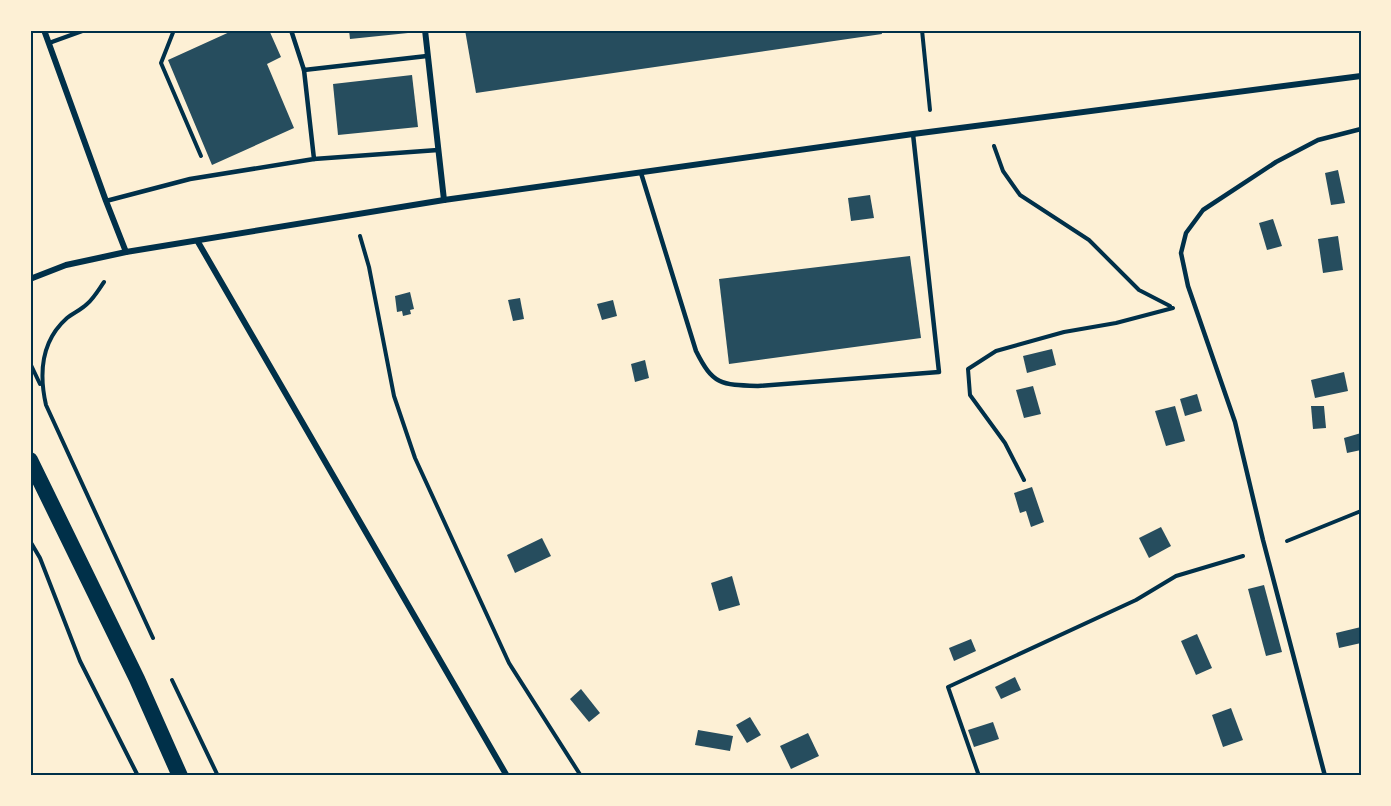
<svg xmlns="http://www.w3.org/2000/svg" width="1391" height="806" viewBox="0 0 1391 806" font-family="'Work Sans',sans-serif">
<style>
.building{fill:#264d5e}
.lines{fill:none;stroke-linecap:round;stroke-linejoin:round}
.path{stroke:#003049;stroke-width:4}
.service{stroke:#003049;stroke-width:4.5}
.minor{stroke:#003049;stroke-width:6}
.trunk{stroke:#003049;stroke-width:16}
.neatline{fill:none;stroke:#003049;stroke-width:2}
</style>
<rect width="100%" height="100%" fill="#fdf0d5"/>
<!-- building -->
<g class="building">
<path d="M234 30H269L281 57 267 64 294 128 212 165 168 60Z"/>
<path d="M349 30H407L408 33 350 39Z"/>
<path d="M465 30H881L882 34 476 93Z"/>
<path d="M412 75 418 127 338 135 333 84Z"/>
<path d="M1338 170 1345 203 1331 205 1325 173Z"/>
<path d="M870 195 874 218 851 221 848 198Z"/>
<path d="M1273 219 1282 246 1267 250 1259 223Z"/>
<path d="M1338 236 1343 270 1323 273 1318 239Z"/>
<path d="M910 256 921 338 729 364 719 279Z"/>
<path d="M410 292 414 309 410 310 411 314 403 316 402 311 397 312 395 296Z"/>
<path d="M520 298 524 319 513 321 508 300Z"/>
<path d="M613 300 617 316 602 320 597 304Z"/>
<path d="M1052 349 1056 365 1027 373 1023 356Z"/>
<path d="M645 360 649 378 635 382 631 364Z"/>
<path d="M1344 372 1348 391 1315 398 1311 380Z"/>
<path d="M1033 386 1041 414 1024 418 1016 390Z"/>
<path d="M1197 394 1202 411 1185 416 1180 399Z"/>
<path d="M1175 406 1185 441 1166 446 1155 411Z"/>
<path d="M1311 406H1324L1326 428 1313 429Z"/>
<path d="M1361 433V450L1347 453 1344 438Z"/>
<path d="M1032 487 1044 522 1031 527 1026 511 1020 513 1014 493Z"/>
<path d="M1161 527 1171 546 1149 558 1139 538Z"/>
<path d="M542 538 551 556 515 573 507 555Z"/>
<path d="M732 576 740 605 719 611 711 583Z"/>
<path d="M1264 585 1282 652 1266 656 1248 589Z"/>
<path d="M1361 627V643L1339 648 1336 633Z"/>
<path d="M1197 634 1212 668 1196 675 1181 641Z"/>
<path d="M971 639 976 651 954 661 949 648Z"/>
<path d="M1015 677 1021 690 1001 699 995 687Z"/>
<path d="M581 689 600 713 589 722 570 699Z"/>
<path d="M1231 708 1243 740 1223 747 1212 715Z"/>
<path d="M750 717 761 735 747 743 736 725Z"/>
<path d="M993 722 999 739 974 747 968 730Z"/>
<path d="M698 730 733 736 730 751 695 745Z"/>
<path d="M808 733 819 756 791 769 780 746Z"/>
</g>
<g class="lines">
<!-- path -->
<g class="path">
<path d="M174 30 161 63 201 156"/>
<path d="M922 30 930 110"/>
<path d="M994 146 1003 171 1020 195 1089 240 1139 290 1170 306"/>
<path d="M360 236 369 267 394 396 415 458 509 663 581 776"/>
<path d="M104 282C99 289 94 298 87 304 81 310 73 313 67 318 41 341 39 374 46 405L153 638"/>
<path d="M30 363 40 384"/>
<path d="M1024 480 1005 443 970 395 968 369 996 351 1064 332 1116 323 1173 308"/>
<path d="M30 541 40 558 80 661 138 776"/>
<path d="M1287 541 1361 511"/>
<path d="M172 680 218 776"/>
<path d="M979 776 948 687 1136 600 1176 576 1243 556"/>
</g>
<!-- service -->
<g class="service">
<path d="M291 30 304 70 427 56"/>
<path d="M49 43 85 30"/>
<path d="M314 159 438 150"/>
<path d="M641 173 696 351C713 385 721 385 758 386L939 372 913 134"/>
<path d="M106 201 190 179 314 159 304 70"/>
<path d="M1325 776 1263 540 1235 422 1188 286 1181 253 1186 233 1203 210 1276 162 1318 140 1361 129"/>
</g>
<!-- minor -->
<g class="minor">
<path d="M44 30 106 201 126 252"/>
<path d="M425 30 444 200"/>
<path d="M198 242 507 776"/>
<path d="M30 279 66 265 126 252 444 200 913 134 1361 76"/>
</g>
<!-- trunk -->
<path class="trunk" d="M30 460 137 679 180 776"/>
</g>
<!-- border -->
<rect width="1391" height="806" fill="none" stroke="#fdf0d5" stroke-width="63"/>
<rect x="32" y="32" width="1328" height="742" class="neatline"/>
</svg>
